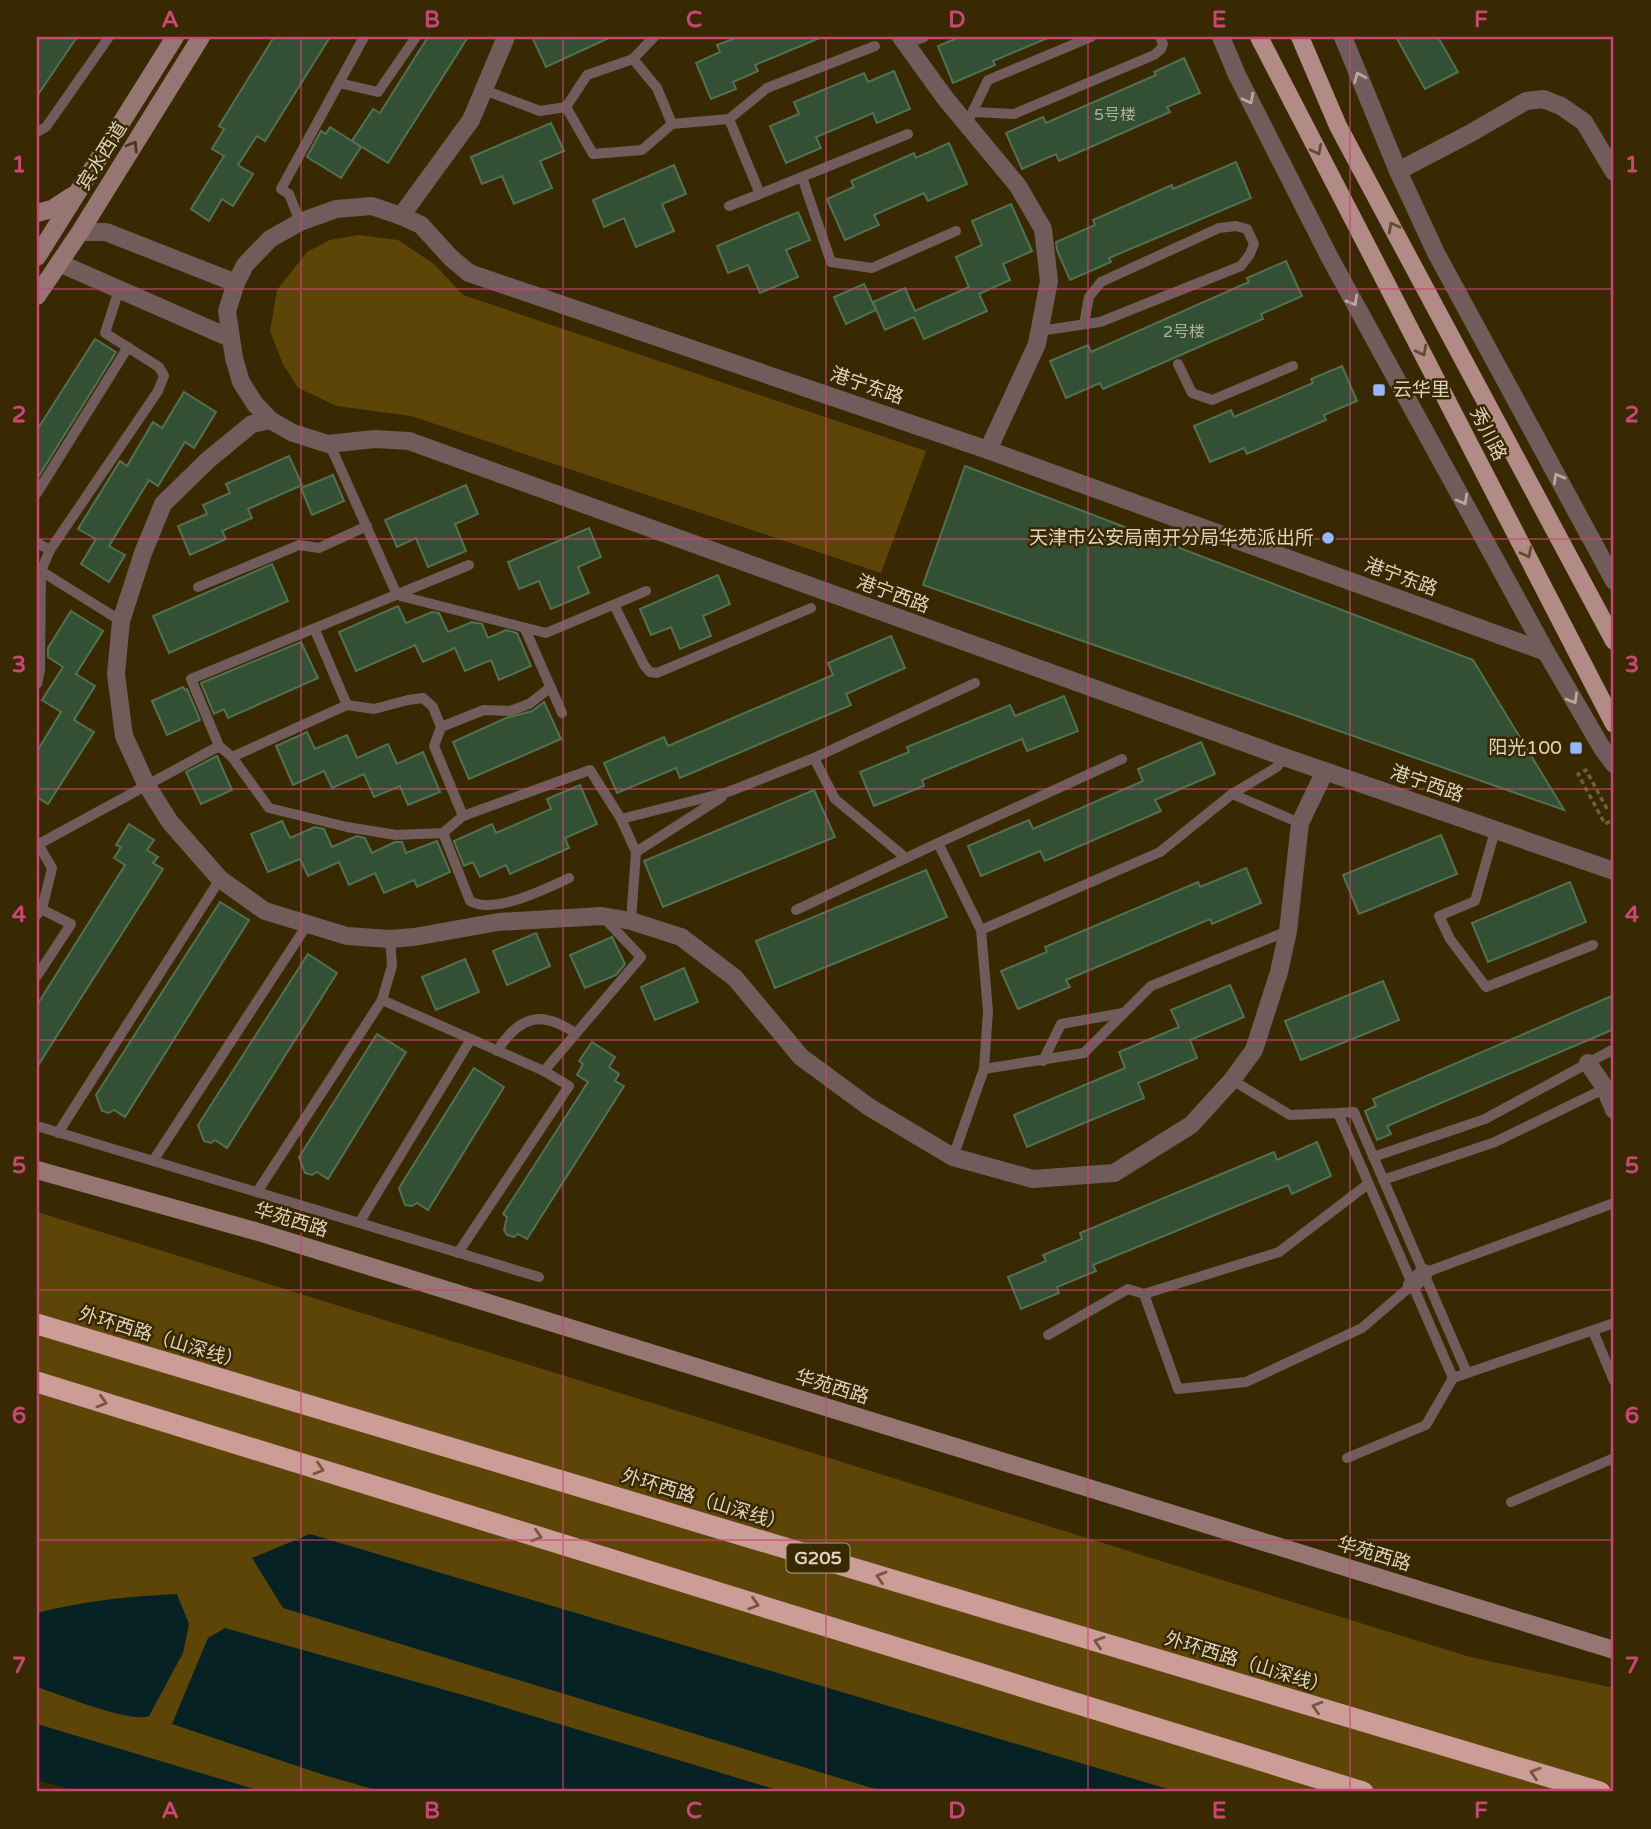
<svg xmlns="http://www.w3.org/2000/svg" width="1651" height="1829" viewBox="0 0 1651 1829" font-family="'Varela Round','Noto Sans SC',sans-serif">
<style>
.green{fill:#5d4508}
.water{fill:#062225}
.building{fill:#335034;stroke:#527052;stroke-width:2}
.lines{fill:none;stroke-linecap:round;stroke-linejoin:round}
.path{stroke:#6d5f3d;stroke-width:3.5;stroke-dasharray:5 3.5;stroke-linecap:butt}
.lane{stroke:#705c5a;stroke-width:10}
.street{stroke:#705c5a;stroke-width:18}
.secondary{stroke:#957673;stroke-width:18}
.primary{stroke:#b28a86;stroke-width:18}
.highway{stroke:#cc9c97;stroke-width:21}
.oneway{stroke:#b7a99c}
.oneway2{stroke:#4b3819}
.oneway3{stroke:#634b30}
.oneway4{stroke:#74573e}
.grid{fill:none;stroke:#c94774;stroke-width:2;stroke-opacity:0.55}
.poi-dot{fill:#96b6fd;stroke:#392902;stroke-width:2.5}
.labels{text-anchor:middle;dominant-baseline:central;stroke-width:5;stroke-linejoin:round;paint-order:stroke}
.number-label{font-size:16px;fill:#b2b29c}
.shield{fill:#392902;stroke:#aca086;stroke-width:2}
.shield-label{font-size:18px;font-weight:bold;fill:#ddd3bf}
.street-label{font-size:19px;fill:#ddd3bf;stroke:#392902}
.poi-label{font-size:19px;fill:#ddd3bf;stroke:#392902;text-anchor:end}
.neatline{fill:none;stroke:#c94774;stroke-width:2.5}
.grid-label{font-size:23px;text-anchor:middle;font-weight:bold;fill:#c94774}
</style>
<rect width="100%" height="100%" fill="#392902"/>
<!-- green -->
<g class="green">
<path d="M359 235 398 240 434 264 463 295 926 451 881 573 411 416 337 406 298 388 283 364 270 331 277 290 307 252 330 240Z"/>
<path d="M37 1212 1470 1657 1614 1688V1792H127L37 1767Z"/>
</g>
<!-- water -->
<g class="water">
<path d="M310 1534 1178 1792H885L283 1608 252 1558Z"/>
<path d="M177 1594 189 1624 183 1653 149 1716C132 1724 58 1694 37 1687V1613C84 1601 129 1596 177 1594Z"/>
<path d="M225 1628 470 1697 784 1792H383L324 1775 172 1724 208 1638Z"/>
<path d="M37 1724 264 1792H80L37 1780Z"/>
</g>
<!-- building -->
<g class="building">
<path d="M37 37H77L37 96Z"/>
<path d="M274 37H330L265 141 257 136 238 165 253 174 233 206 222 199 209 221 191 209 224 156 212 149 224 129 219 126Z"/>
<path d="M428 37H468L388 163 352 141 373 109 380 113Z"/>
<path d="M532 37H611L546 67Z"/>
<path d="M738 37H822L755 65 758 71 733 82 736 89 711 99 696 63 720 52 717 45Z"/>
<path d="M960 37H1050L993 61 995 65 953 83 938 46Z"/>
<path d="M1396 37H1438L1458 72 1425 89Z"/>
<path d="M1184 58 1200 93 1167 107 1170 112 1059 161 1056 154 1022 169 1006 133 1043 117 1046 123 1156 75 1154 72Z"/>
<path d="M894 71 910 109 877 123 873 113 816 137 821 148 786 163 770 126 799 114 794 102 864 73 868 82Z"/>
<path d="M551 123 564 151 540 161 552 188 514 204 502 176 482 184 471 157Z"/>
<path d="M330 127 361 147 341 178 307 157 321 131 326 134Z"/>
<path d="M949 143 967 184 928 201 924 193 874 215 879 225 845 240 827 199 854 187 851 181 914 153 916 158Z"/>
<path d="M1236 162 1251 198 1109 258 1111 262 1070 280 1057 250 1056 242 1095 225 1093 220 1172 185 1173 189Z"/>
<path d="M674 165 686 194 662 204 674 231 636 247 624 218 604 227 593 200Z"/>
<path d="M1011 204 1032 251 1003 264 1010 280 979 294 987 311 924 339 914 317 885 330 873 302 905 288 915 311 969 287 956 257 982 245 972 221Z"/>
<path d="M798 212 810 240 786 250 798 277 760 293 748 265 728 273 717 246Z"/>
<path d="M1286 261 1302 296 1261 314 1263 319 1103 389 1100 383 1066 398 1050 361 1088 345 1091 352 1249 282 1247 278Z"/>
<path d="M864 284 876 310 846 324 834 297Z"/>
<path d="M95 339 116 352 37 479V430Z"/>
<path d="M1342 366 1357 401 1324 415 1326 420 1247 454 1244 448 1210 462 1194 426 1231 410 1234 417 1313 383 1311 379Z"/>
<path d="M184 392 216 412 194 448 185 442 158 486 149 480 109 546 125 555 109 582 81 564 96 539 78 529 120 461 127 466 153 422 162 428Z"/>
<path d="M289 456 302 485 248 509 252 518 222 531 226 539 190 555 178 526 207 514 203 505 230 493 226 484Z"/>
<path d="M965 466 1473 660 1564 810 923 585Z"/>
<path d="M333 475 344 501 312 515 301 488Z"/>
<path d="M466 485 478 514 455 524 466 551 428 567 416 538 397 547 385 520Z"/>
<path d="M589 528 601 557 578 567 589 593 551 609 539 581 519 589 508 562Z"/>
<path d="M272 564 288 601 169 653 153 616Z"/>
<path d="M718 575 730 604 703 616 711 636 680 649 671 627 651 635 640 609Z"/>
<path d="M398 606 406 623 432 612 439 613 448 632 472 622 482 624 488 638 506 630 517 633 531 666 499 680 491 660 465 671 455 648 423 662 415 645 356 671 339 632Z"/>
<path d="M71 611 103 631 76 674 95 686 74 720 94 732 48 804 37 797V751L61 712 42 700 63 667 48 657V648Z"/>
<path d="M891 636 905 668 846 694 851 705 680 778 676 768 617 793 604 763 664 737 668 746 833 675 828 663Z"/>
<path d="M301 642 318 678 228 718 224 709 214 714 201 683Z"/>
<path d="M183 687 185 690 187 689 200 720 167 735 152 701Z"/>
<path d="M1064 696 1078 731 1027 751 1022 739 922 780 924 786 874 806 860 772 909 752 907 747 1010 705 1015 716Z"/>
<path d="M544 702 561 739 469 779 453 742 506 718 532 711Z"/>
<path d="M307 732 315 749 347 735 357 758 388 744 397 764 423 752 440 792 408 805 400 786 374 797 364 774 332 788 324 771 293 785 276 746Z"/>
<path d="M1201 742 1215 774 1155 800 1161 811 1045 861 1040 851 981 876 968 846 1029 820 1033 829 1143 781 1138 769Z"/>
<path d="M217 756 232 790 201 804 186 772Z"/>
<path d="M580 785 597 824 565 838 569 848 510 874 506 865 480 877 473 862 464 866 454 841 492 824 496 833 551 809 547 799Z"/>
<path d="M814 790 835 837 663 907 644 861Z"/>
<path d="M282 821 290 838 315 827 324 829 332 847 357 836 365 838 372 853 395 842H402L406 853 437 841 450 872 417 887 414 880 384 893 375 873 349 885 339 862 308 876 300 859 268 872 251 834Z"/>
<path d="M129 824 154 840 147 850 158 857 153 863 163 869 37 1067V1005L125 865 114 858 121 847 116 845Z"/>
<path d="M1441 835 1457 874 1359 914 1343 875Z"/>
<path d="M1246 868 1261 903 1212 924 1210 919 1066 980 1070 987 1018 1009 1001 971 1047 952 1045 947 1198 882 1200 887Z"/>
<path d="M926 870 947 917 775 988 756 941Z"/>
<path d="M1570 882 1586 922 1488 962 1472 923Z"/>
<path d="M220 902 249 920 125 1117 114 1110 109 1113 102 1111 96 1095Z"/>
<path d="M536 933 550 966 507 985 493 951Z"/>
<path d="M612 937 625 964 616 975 585 988 570 955Z"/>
<path d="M308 954 337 973 227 1148 215 1140 211 1143 204 1141 198 1125Z"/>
<path d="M465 959 479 992 436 1010 422 977Z"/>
<path d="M684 968 698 1002 655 1020 641 987Z"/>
<path d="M1383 981 1399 1020 1301 1060 1285 1021Z"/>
<path d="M1230 985 1244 1017 1190 1040 1197 1058 1138 1083 1144 1098 1027 1147 1014 1115 1125 1068 1119 1052 1179 1027 1171 1010Z"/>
<path d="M1614 995V1029L1387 1126 1391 1134 1377 1140 1365 1111 1376 1106 1373 1099Z"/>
<path d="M377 1034 406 1052 328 1179 317 1172 312 1175 305 1173 299 1157Z"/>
<path d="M592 1042 615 1057 609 1067 619 1074 615 1081 624 1086 527 1239 518 1234 514 1237 507 1235 504 1230 507 1217 503 1214 588 1082 577 1075 583 1064 579 1061Z"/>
<path d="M474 1068 504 1087 428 1210 417 1203 412 1206 405 1205 399 1188Z"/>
<path d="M1317 1142 1331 1176 1292 1194 1288 1185 1093 1265 1096 1271 1057 1287 1059 1293 1021 1309 1008 1277 1046 1261 1043 1255 1082 1239 1080 1233 1274 1152 1277 1160Z"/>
</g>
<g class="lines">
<!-- path -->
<path class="path" d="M1607 809 1586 770 1578 774 1605 824 1614 819"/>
<!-- lane -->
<g class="lane">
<path d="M906 44 924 37"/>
<path d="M633 59 654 37"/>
<path d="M339 83 378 92 416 37"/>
<path d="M484 90 540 111 566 107 593 154 642 150 672 124 729 119 767 88 875 46"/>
<path d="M566 107 587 75 633 59 657 88 672 124"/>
<path d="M973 112 1014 114 1154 55 1161 49 1163 44 1160 37"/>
<path d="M970 117 988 80 1091 37"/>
<path d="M729 119 760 194 908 134"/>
<path d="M37 132 46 127 109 37"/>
<path d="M802 177 831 262 872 268 956 231"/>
<path d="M729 206 760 194"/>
<path d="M300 222 289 194 281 189 364 37"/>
<path d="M1039 331 1100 322 1241 266 1250 254 1254 244 1247 229 1236 226 1219 228 1101 282 1089 297 1084 324"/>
<path d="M1178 364 1192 393 1212 400 1293 366"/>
<path d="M328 444 335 456 397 595 546 633 646 591"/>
<path d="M37 493 128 347"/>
<path d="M37 543 50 550 41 571 40 670 37 684"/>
<path d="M50 550 158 391 164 376 159 367 105 333 119 290"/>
<path d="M39 574 41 571 121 621"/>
<path d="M198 587 299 545 319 548 367 526"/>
<path d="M614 605 644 665 650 672 657 673 811 608"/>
<path d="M525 629 562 713"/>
<path d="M347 705 374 709 408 700 423 698 433 707 441 727 434 746 463 816"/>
<path d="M441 727 484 710 510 711 529 704 551 687"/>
<path d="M219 746 191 679 469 565"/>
<path d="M232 757 347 705 315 630"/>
<path d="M1232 794 1277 767 1284 757"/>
<path d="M621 819 728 792 814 758"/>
<path d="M1495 831 1475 901 1439 916 1450 939 1486 987 1593 945"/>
<path d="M443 833 470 901C494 915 545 889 569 878"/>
<path d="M37 845 219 746 232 757 269 808 347 827 396 835 443 833 463 816 590 770 621 819 636 852 631 921"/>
<path d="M636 852 722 797"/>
<path d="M906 858 835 799 814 758 975 683"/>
<path d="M796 910 938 843"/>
<path d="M37 915 43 905 52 868 38 844"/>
<path d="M981 930 938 843 1122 759"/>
<path d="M37 976 71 924 41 909"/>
<path d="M382 1000 544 1071 569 1086 458 1253"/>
<path d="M497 1051C509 1032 527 1013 551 1021 560 1023 568 1029 576 1033"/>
<path d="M1043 1061 1061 1024 1123 1013"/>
<path d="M984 1069 1084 1053 1151 986 1288 931"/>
<path d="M544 1071 641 957 605 919"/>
<path d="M1232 1080 1290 1115 1338 1113 1453 1378 1614 1323"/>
<path d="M1338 1113 1354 1112 1467 1373"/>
<path d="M37 1126 539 1277"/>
<path d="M58 1133 220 879"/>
<path d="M953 1157 984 1069 988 1011 981 930 1160 852 1232 794 1300 823"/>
<path d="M1373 1157 1485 1119 1614 1049"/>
<path d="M153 1161 307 925"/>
<path d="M1383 1180 1495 1142 1614 1084"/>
<path d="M257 1192 382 1000 392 966 390 939"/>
<path d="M359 1223 471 1039"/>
<path d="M1424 1273 1614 1203"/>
<path d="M1144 1294 1178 1389 1246 1382 1362 1328 1412 1285"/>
<path d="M1593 1331 1614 1381"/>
<path d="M1048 1335 1128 1289 1144 1294 1279 1252 1368 1184"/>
<path d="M1347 1458 1426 1425 1453 1378"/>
<path d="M1511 1502 1614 1458"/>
</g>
<!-- street -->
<g class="street">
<path d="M901 37 945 98 1018 186 1043 229 1049 281 1037 344 988 450"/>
<path d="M1221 37 1237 75 1331 260 1546 652 1602 748 1614 764"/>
<path d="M1343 37 1398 171 1436 253 1614 581"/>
<path d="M1398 171 1469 134 1526 101 1543 99 1561 106 1584 122 1614 172"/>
<path d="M401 216 471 120 506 37"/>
<path d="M80 232H106L236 283"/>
<path d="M59 263 230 338"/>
<path d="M270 420 252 424 208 460 163 504 143 553 121 621 116 674 124 736 146 784 170 822 220 879 265 911 347 936 390 939 414 937 498 922 602 916 631 921 681 937 735 978 801 1057 869 1107 953 1157 1033 1179 1114 1173 1191 1125 1232 1080 1254 1050 1279 972 1288 931 1300 823 1325 771"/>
<path d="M1546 652 988 450 469 273 451 258 421 225 401 216 372 206 336 209 300 222 270 239 245 265 236 283 227 311 234 358 241 382 255 404 270 420 293 433 328 444 375 439 409 441 1284 757 1614 871"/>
<path d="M1588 1063 1605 1088 1614 1110"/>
<path d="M1412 1285 1424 1273"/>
</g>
<!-- secondary -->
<g class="secondary">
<path d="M37 213 52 209 72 196"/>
<path d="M37 257 175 37"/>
<path d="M37 296 80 232 201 37"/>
<path d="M37 1170 255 1231 1614 1650"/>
</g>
<!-- primary -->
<g class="primary">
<path d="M1259 37 1614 724"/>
<path d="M1300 37 1338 126 1614 641"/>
</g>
<!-- highway -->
<g class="highway">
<path d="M37 1324 1600 1792"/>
<path d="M37 1382 1363 1792"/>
</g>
</g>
<!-- one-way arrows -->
<defs><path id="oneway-chevron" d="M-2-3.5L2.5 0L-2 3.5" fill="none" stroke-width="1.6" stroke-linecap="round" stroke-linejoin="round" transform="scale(1.75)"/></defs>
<g class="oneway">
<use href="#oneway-chevron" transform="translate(1359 77) rotate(-113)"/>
<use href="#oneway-chevron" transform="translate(1249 99) rotate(63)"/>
<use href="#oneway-chevron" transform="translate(1353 301) rotate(61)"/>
<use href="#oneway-chevron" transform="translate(1558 478) rotate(-119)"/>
<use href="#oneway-chevron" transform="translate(1463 500) rotate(61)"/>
<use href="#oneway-chevron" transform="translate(1573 699) rotate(60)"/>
</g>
<use class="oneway2" href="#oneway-chevron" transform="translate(133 146) rotate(-58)"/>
<g class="oneway3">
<use href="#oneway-chevron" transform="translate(1317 150) rotate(63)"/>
<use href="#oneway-chevron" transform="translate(1393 227) rotate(-118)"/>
<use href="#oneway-chevron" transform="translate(1422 351) rotate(63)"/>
<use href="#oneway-chevron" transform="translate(1527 553) rotate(63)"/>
</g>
<g class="oneway4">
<use href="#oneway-chevron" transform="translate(102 1402) rotate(17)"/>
<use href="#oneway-chevron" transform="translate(319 1469) rotate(17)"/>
<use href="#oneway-chevron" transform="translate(537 1536) rotate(17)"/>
<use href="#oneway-chevron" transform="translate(881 1577) rotate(-163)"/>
<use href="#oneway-chevron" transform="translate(754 1604) rotate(17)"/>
<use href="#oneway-chevron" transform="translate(1099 1642) rotate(-163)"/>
<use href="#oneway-chevron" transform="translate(1317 1707) rotate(-163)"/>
<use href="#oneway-chevron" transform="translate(1535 1773) rotate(-163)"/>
</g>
<!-- grid -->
<path class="grid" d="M301 37V1792M563 37V1792M826 37V1792M1088 37V1792M1350 37V1792M37 289H1614M37 539H1614M37 789H1614M37 1040H1614M37 1290H1614M37 1540H1614"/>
<!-- markers -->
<g class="poi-dot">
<rect x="1372" y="383" width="14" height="14" rx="3.5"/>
<circle cx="1328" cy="538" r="7"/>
<rect x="1569" y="741" width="14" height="14" rx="3.5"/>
</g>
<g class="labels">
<!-- number labels -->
<g class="number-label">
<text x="1115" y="115">5号楼</text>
<text x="1184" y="332">2号楼</text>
</g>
<!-- shield labels -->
<rect class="shield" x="786.5" y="1543.5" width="63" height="29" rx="5"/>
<g class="shield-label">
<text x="818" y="1558">G205</text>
</g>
<!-- street labels -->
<g class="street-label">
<text transform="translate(102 156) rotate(-58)">宾水西道</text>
<text transform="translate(867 386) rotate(19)">港宁东路</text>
<text transform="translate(1488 434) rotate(63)">秀川路</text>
<text transform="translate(1401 577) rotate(20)">港宁东路</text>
<text transform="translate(893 594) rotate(20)">港宁西路</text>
<text transform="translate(1427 784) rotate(19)">港宁西路</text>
<text transform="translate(291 1220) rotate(17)">华苑西路</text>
<text transform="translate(161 1338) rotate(17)">外环西路（山深线）</text>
<text transform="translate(832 1387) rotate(17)">华苑西路</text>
<text transform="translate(704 1500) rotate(17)">外环西路（山深线）</text>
<text transform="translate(1374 1554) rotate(17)">华苑西路</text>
<text transform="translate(1247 1663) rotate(17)">外环西路（山深线）</text>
</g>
<!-- poi labels -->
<g class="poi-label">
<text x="1393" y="390" text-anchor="start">云华里</text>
<text x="1314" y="538">天津市公安局南开分局华苑派出所</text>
<text x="1562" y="748">阳光100</text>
</g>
</g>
<!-- border -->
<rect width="1651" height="1829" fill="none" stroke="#392902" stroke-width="77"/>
<rect x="38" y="38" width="1574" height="1752" class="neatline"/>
<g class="grid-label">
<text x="170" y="27">A</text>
<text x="432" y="27">B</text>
<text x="694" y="27">C</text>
<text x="957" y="27">D</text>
<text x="1219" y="27">E</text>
<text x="1481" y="27">F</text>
<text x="19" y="172">1</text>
<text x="1632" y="172">1</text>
<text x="19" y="422">2</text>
<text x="1632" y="422">2</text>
<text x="19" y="672">3</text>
<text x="1632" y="672">3</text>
<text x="19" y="922">4</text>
<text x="1632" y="922">4</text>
<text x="19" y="1173">5</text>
<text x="1632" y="1173">5</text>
<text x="19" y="1423">6</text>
<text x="1632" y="1423">6</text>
<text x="19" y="1673">7</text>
<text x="1632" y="1673">7</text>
<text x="170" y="1818">A</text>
<text x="432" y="1818">B</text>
<text x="694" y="1818">C</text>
<text x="957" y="1818">D</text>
<text x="1219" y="1818">E</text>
<text x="1481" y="1818">F</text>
</g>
</svg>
